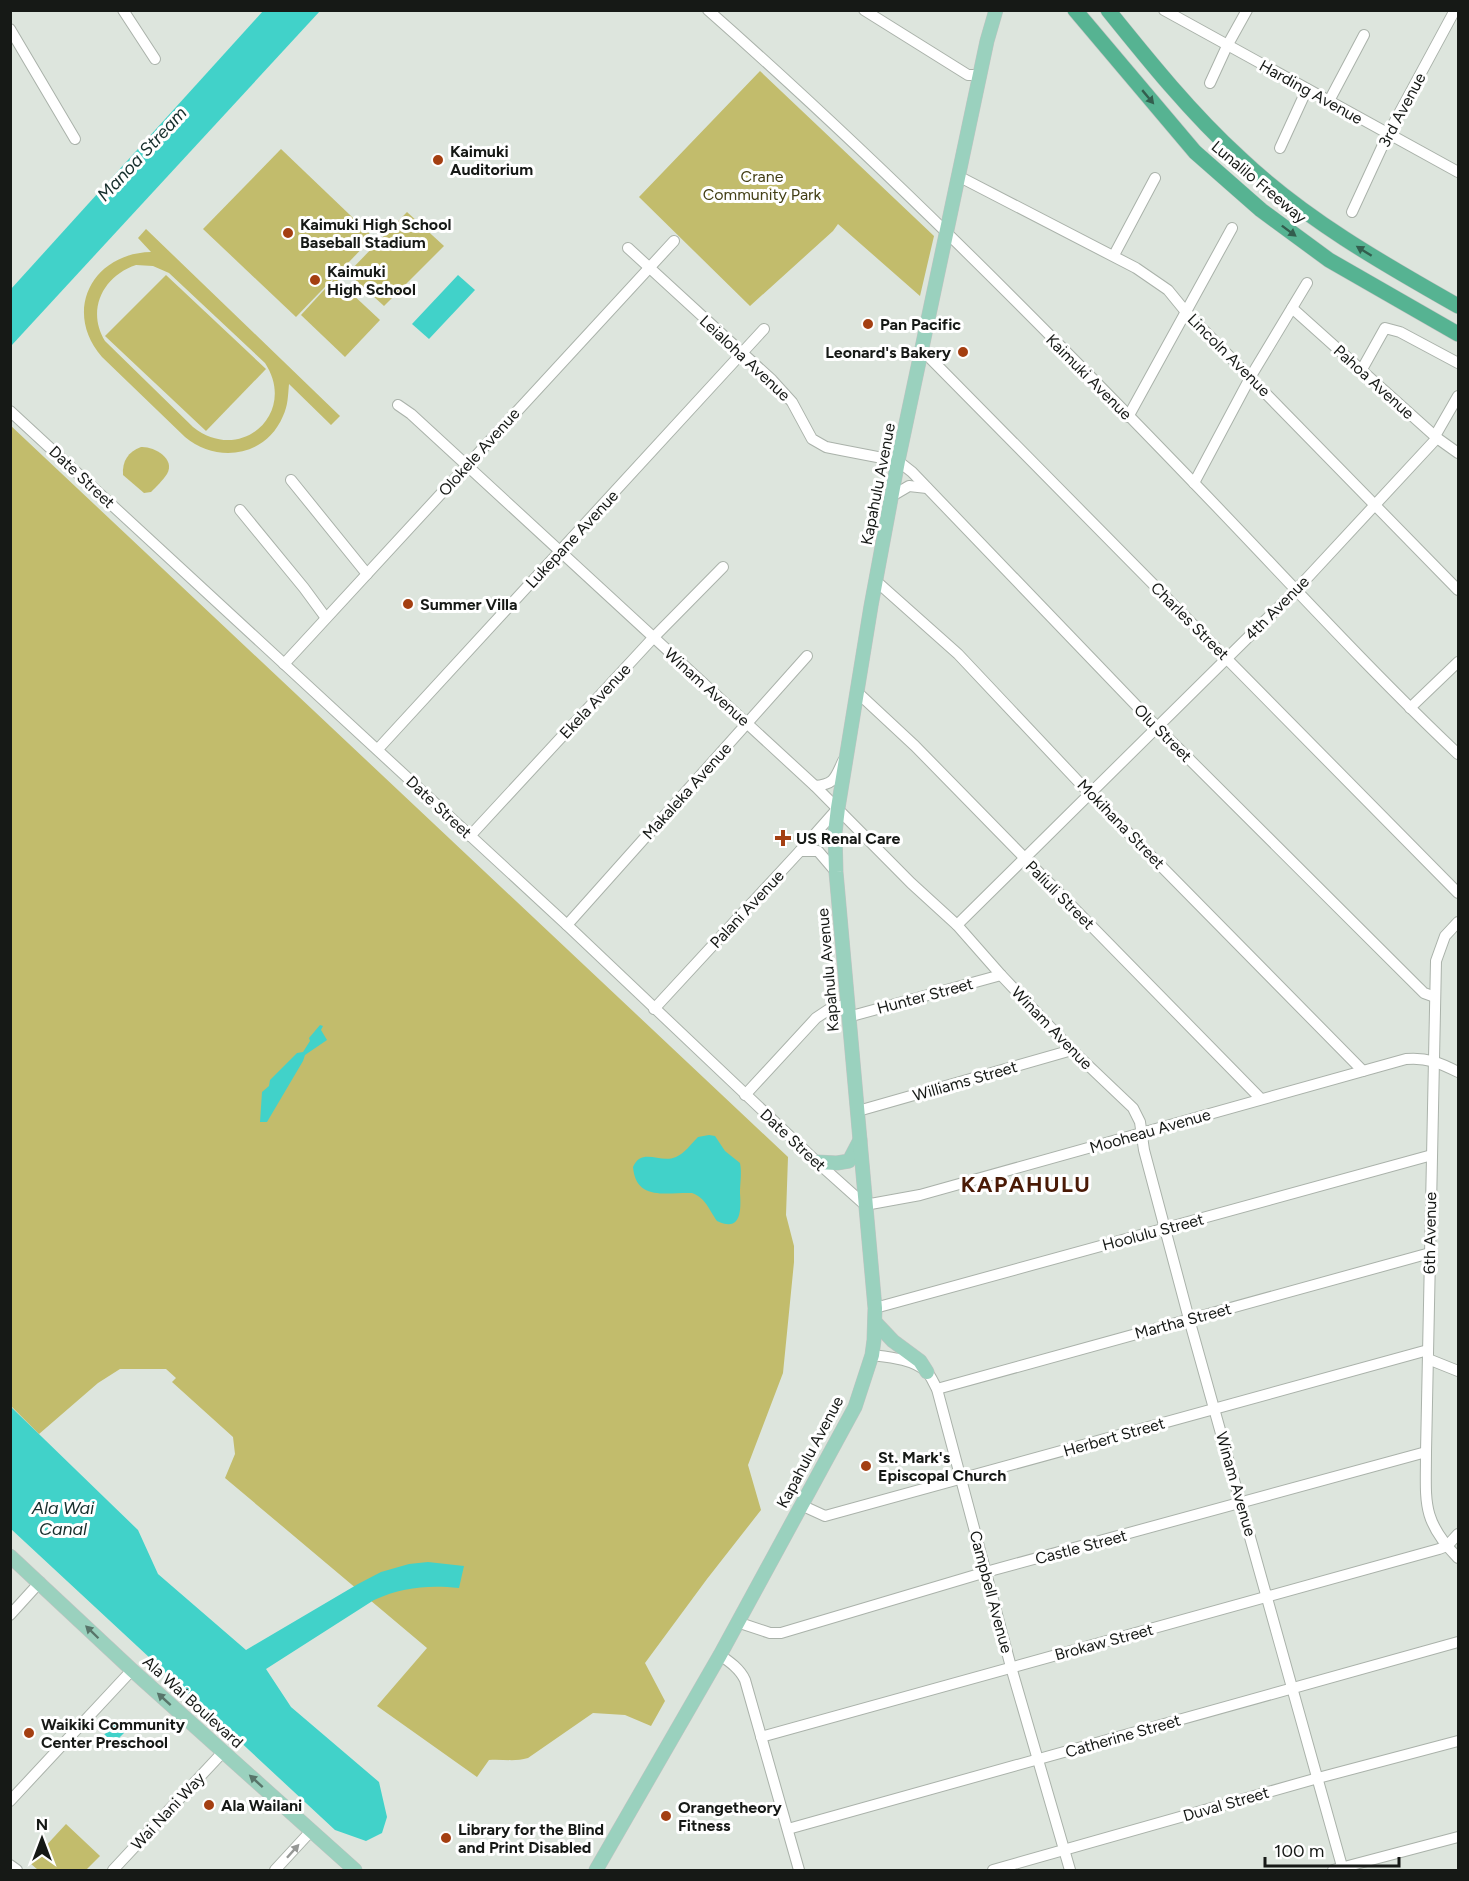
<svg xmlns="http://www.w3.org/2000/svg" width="1469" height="1881" viewBox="0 0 1469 1881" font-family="Figtree,sans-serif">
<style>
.green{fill:#c2bc6c;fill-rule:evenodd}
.water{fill:#41d2c9}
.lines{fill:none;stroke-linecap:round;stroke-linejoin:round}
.minor-casing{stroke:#aab2aa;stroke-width:12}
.major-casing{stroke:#c2c3c2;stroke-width:15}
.highway-casing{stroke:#c2c3c2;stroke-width:16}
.minor{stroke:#fff;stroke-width:10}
.major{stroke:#9ad1be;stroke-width:14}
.highway{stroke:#56b392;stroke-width:15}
.oneway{fill:#335e4e}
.oneway2{fill:#58756a}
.oneway3{fill:#969896}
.poi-dot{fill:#a43f11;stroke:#fff;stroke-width:2}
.labels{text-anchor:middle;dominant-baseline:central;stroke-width:6;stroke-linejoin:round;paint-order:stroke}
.street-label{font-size:16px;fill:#161916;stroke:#fff}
.poi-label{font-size:16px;font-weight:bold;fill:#161916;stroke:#fff;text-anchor:start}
.park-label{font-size:16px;fill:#423e14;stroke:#fff}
.water-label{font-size:18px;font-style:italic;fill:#162e2c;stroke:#fff}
.district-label{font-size:22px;font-weight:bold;letter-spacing:1.5px;fill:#4a1a06;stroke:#fff}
</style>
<rect width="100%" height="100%" fill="#dde5dd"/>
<!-- green -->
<g class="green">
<path d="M760 71 934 236 920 296 838 224 833 231 750 306 639 197Z"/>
<path d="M281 149 373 237 296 317 203 229Z"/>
<path d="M407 212 444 246 384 306 348 273Z"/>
<path d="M146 229 340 416 331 425 289 384C288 395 288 406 283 416 266 457 217 464 185 437L102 357C62 311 93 253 151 252L138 238ZM136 265 153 266 169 273 265 363C298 413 241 465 193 427L105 341C86 310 103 276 136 265Z"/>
<path d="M166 275 266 369 206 431 105 336Z"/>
<path d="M335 278 380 320 345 357 301 315Z"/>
<path d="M10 425 788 1157 786 1215 794 1246V1262L783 1373 748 1465 761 1510 707 1579 645 1663 665 1701 651 1726 625 1715 593 1713 528 1758C515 1762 503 1759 489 1760L477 1777 377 1706 427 1648 225 1478 235 1454 233 1437 172 1382 176 1378 166 1369H120L98 1383 39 1434 11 1406Z"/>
<path d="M141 447C153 446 176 458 167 474 163 480 156 487 151 492L144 493 123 475C122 461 128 452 141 447Z"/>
<path d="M66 1824 100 1856 86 1870H38L30 1863Z"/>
</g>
<!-- water -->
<g class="water">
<path d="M263 11H320L11 346V289Z"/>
<path d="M458 275 475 290 429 339 412 324Z"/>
<path d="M320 1025 323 1026 321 1030 327 1040 305 1055 303 1061 267 1122H260L262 1092 269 1086 270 1080 297 1053 303 1052 310 1041 309 1038Z"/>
<path d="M709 1135 715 1136 725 1151 740 1163C742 1173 740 1183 740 1193 741 1209 742 1233 717 1221 709 1210 706 1198 692 1193 668 1192 636 1202 633 1167 642 1147 660 1164 676 1157 685 1153 691 1144 698 1137Z"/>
<path d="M10 1406 138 1530 158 1574 246 1650 358 1584 381 1572 409 1564 428 1562 464 1566 459 1588C428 1585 403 1587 374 1600L266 1669 291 1707 379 1782 387 1817 382 1833 366 1841 335 1830 11 1529Z"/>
<path d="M117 1722 126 1731 110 1747 101 1738Z"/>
</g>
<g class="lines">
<defs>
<g id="minor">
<path d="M123 10 155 59"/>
<path d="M708 10C878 160 1039 322 1195 484 1283 575 1367 668 1458 754"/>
<path d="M864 10 968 75H980"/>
<path d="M1164 10 1458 172"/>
<path d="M10 29 75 139"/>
<path d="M1210 83 1227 46 1247 10"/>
<path d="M1329 101 1364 35"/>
<path d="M1280 148 1307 89"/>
<path d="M958 176 1136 268 1168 290 1186 312 1458 590"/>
<path d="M1352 212 1388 134 1455 10"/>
<path d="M628 248 772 380 792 402 812 439 826 447 841 450 898 461 912 472 1156 726 1424 993 1435 997"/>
<path d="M1114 255 1155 178"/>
<path d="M1292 308 1437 438 1458 453"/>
<path d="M922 350 1458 893"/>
<path d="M1361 371 1385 328 1400 332 1458 363"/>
<path d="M398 405 411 414 815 786 911 883 957 925 1001 975 1072 1050 1133 1108 1140 1122 1144 1150 1189 1319 1343 1870"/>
<path d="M10 411 567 925 817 1162 865 1205 920 1195 1406 1059C1427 1057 1440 1063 1458 1072"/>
<path d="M1128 417 1232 228"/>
<path d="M1435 436 1458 396"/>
<path d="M291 480 367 574"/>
<path d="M1194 483 1251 376 1307 283"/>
<path d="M892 496 909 486 927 488"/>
<path d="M240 510 304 588 326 618"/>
<path d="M876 581 958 654 1090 794 1363 1071"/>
<path d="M284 664 674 241"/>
<path d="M857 692 915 746 1261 1099"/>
<path d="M1410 708 1458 662"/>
<path d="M378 749 764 329"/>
<path d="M815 786C835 784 835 778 843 761"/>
<path d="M470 836 653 638 723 567"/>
<path d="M800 851H818L836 872"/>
<path d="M1458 922 1445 936 1436 961 1426 1452C1426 1502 1421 1520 1458 1558"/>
<path d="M567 925 807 656"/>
<path d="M957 925 1296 590 1437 438"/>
<path d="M654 1009 800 851 838 808"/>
<path d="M848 1017 1001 975"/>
<path d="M745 1095 816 1018 828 1010 847 1004"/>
<path d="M858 1111 1072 1050"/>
<path d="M875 1308 1432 1155"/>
<path d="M872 1355C889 1357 914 1359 927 1372 931 1376 934 1384 937 1389L1011 1667 1070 1870"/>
<path d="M1428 1359 1458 1371"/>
<path d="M937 1389 1430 1253"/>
<path d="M801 1505 825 1516 1428 1350"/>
<path d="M10 1615 40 1582"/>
<path d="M737 1622 770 1633H781L986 1572 1426 1452"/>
<path d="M720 1655C730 1662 740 1669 745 1680L799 1870"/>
<path d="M761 1737 1439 1549 1447 1546 1458 1534"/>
<path d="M10 1801 132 1670"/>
<path d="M788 1829 1458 1642"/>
<path d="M10 1865 17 1870"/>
<path d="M113 1870 223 1752"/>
<path d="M275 1870 311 1831"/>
<path d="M993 1870 1318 1778 1458 1741"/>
<path d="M1333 1870 1458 1837"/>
</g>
<g id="major">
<path d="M817 1162 837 1163 849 1161 860 1140"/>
<path d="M875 1322 893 1341 920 1361 927 1372"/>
<path d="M10 1556 132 1670 355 1870"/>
<path d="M596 1870 720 1655 855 1407 872 1355 874 1340 875 1308 836 872 835 833 838 808 871 606 898 461 987 41 996 10"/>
</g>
<g id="highway">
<path d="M1075 10 1195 152 1261 210 1329 260 1458 334"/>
<path d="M1108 10C1149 61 1191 113 1239 157 1303 218 1382 263 1458 306"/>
</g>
</defs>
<!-- minor casing -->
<use href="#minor" class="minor-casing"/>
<!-- major casing -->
<use href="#major" class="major-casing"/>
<!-- highway casing -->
<use href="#highway" class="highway-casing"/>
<!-- minor -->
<use href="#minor" class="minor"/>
<!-- major -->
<use href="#major" class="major"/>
<!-- highway -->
<use href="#highway" class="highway"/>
</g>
<!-- one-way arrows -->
<defs><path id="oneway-solid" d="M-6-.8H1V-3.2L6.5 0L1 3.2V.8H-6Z" transform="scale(1.5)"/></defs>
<g class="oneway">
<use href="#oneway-solid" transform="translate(1148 97) rotate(50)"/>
<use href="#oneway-solid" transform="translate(1289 231) rotate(37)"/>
<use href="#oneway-solid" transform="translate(1364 251) rotate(-148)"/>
</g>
<g class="oneway2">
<use href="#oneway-solid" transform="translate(92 1632) rotate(-136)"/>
<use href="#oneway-solid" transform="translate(164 1699) rotate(-138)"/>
<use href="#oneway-solid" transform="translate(256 1781) rotate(-138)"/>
</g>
<use class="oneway3" href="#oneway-solid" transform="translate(293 1851) rotate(-48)"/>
<!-- markers -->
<g class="poi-dot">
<circle cx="438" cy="160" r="6"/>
<circle cx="288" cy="233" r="6"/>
<circle cx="315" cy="280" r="6"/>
<circle cx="868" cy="324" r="6"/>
<circle cx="963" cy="352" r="6"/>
<circle cx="408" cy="604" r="6"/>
<path d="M780 829h6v6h6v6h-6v6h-6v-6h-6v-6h6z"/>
<circle cx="866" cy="1466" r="6"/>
<circle cx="29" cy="1733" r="6"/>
<circle cx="209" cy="1805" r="6"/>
<circle cx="666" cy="1816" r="6"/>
<circle cx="446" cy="1838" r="6"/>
</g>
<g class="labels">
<!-- street labels -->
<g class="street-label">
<text transform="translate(1311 92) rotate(29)">Harding Avenue</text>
<text transform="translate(1402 110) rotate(-62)">3rd Avenue</text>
<text transform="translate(1259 182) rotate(40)">Lunalilo Freeway</text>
<text transform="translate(1229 355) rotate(45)">Lincoln Avenue</text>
<text transform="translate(745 358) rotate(43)">Leialoha Avenue</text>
<text transform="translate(1089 377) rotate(45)">Kaimuki Avenue</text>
<text transform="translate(1374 382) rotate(42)">Pahoa Avenue</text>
<text transform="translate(479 452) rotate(-48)">Olokele Avenue</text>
<text transform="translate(82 477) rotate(43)">Date Street</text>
<text transform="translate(878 484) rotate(-79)">Kapahulu Avenue</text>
<text transform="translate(572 539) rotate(-47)">Lukepane Avenue</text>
<text transform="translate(1277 608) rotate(-45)">4th Avenue</text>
<text transform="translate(1190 621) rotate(45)">Charles Street</text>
<text transform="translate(707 687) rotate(42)">Winam Avenue</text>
<text transform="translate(595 701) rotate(-47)">Ekela Avenue</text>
<text transform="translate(1163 733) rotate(45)">Olu Street</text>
<text transform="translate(687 791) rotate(-48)">Makaleka Avenue</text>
<text transform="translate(439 807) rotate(43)">Date Street</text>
<text transform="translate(1121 824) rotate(46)">Mokihana Street</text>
<text transform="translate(1060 895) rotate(45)">Paliuli Street</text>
<text transform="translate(747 909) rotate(-47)">Palani Avenue</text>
<text transform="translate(828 970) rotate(-95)">Kapahulu Avenue</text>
<text transform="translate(925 996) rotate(-15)">Hunter Street</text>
<text transform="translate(1052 1028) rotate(46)">Winam Avenue</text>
<text transform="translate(965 1081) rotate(-16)">Williams Street</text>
<text transform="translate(1150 1131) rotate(-16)">Mooheau Avenue</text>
<text transform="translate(793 1140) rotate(43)">Date Street</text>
<text transform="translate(1153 1232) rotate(-15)">Hoolulu Street</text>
<text transform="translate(1430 1233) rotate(-89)">6th Avenue</text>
<text transform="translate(1183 1321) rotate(-15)">Martha Street</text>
<text transform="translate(1114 1437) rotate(-16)">Herbert Street</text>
<text transform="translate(810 1452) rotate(-62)">Kapahulu Avenue</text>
<text transform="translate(1236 1484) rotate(74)">Winam Avenue</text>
<text transform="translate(1081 1547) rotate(-15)">Castle Street</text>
<text transform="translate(991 1592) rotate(75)">Campbell Avenue</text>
<text transform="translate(1104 1642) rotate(-15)">Brokaw Street</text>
<text transform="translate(193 1702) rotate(42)">Ala Wai Boulevard</text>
<text transform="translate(1123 1736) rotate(-16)">Catherine Street</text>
<text transform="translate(1226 1804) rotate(-16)">Duval Street</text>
<text transform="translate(168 1811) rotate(-47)">Wai Nani Way</text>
</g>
<!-- poi labels -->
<g class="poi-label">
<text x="450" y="151">Kaimuki<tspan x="450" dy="18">Auditorium</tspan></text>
<text x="300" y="224">Kaimuki High School<tspan x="300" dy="18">Baseball Stadium</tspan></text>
<text x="327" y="271">Kaimuki<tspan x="327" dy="18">High School</tspan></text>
<text x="880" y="324">Pan Pacific</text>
<text x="951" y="352" text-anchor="end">Leonard's Bakery</text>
<text x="420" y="604">Summer Villa</text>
<text x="796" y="838">US Renal Care</text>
<text x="878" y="1457">St. Mark's<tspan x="878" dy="18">Episcopal Church</tspan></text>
<text x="41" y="1724">Waikiki Community<tspan x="41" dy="18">Center Preschool</tspan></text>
<text x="221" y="1805">Ala Wailani</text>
<text x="678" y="1807">Orangetheory<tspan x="678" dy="18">Fitness</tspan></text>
<text x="458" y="1829">Library for the Blind<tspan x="458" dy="18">and Print Disabled</tspan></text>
</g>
<!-- park labels -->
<g class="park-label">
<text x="762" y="176">Crane<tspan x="762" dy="18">Community Park</tspan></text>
</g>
<!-- water labels -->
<g class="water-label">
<text transform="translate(142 154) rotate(-47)">Manoa Stream</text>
<text x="63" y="1508">Ala Wai<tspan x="63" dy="21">Canal</tspan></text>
</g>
<!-- district labels -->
<g class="district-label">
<text x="1026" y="1184">KAPAHULU</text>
</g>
</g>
<!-- border -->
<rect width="1469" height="1881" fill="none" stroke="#161916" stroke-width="24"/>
<!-- north arrow -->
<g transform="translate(42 1839)" stroke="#ffffff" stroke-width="4.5" paint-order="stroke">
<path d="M0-4.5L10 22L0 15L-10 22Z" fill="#161916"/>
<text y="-9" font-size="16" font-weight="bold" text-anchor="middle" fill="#161916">N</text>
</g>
<!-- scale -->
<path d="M1265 1857v9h134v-9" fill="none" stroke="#161916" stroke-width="3"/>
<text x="1274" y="1857" font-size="18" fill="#161916" stroke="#ffffff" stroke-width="4.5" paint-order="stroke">100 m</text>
</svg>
